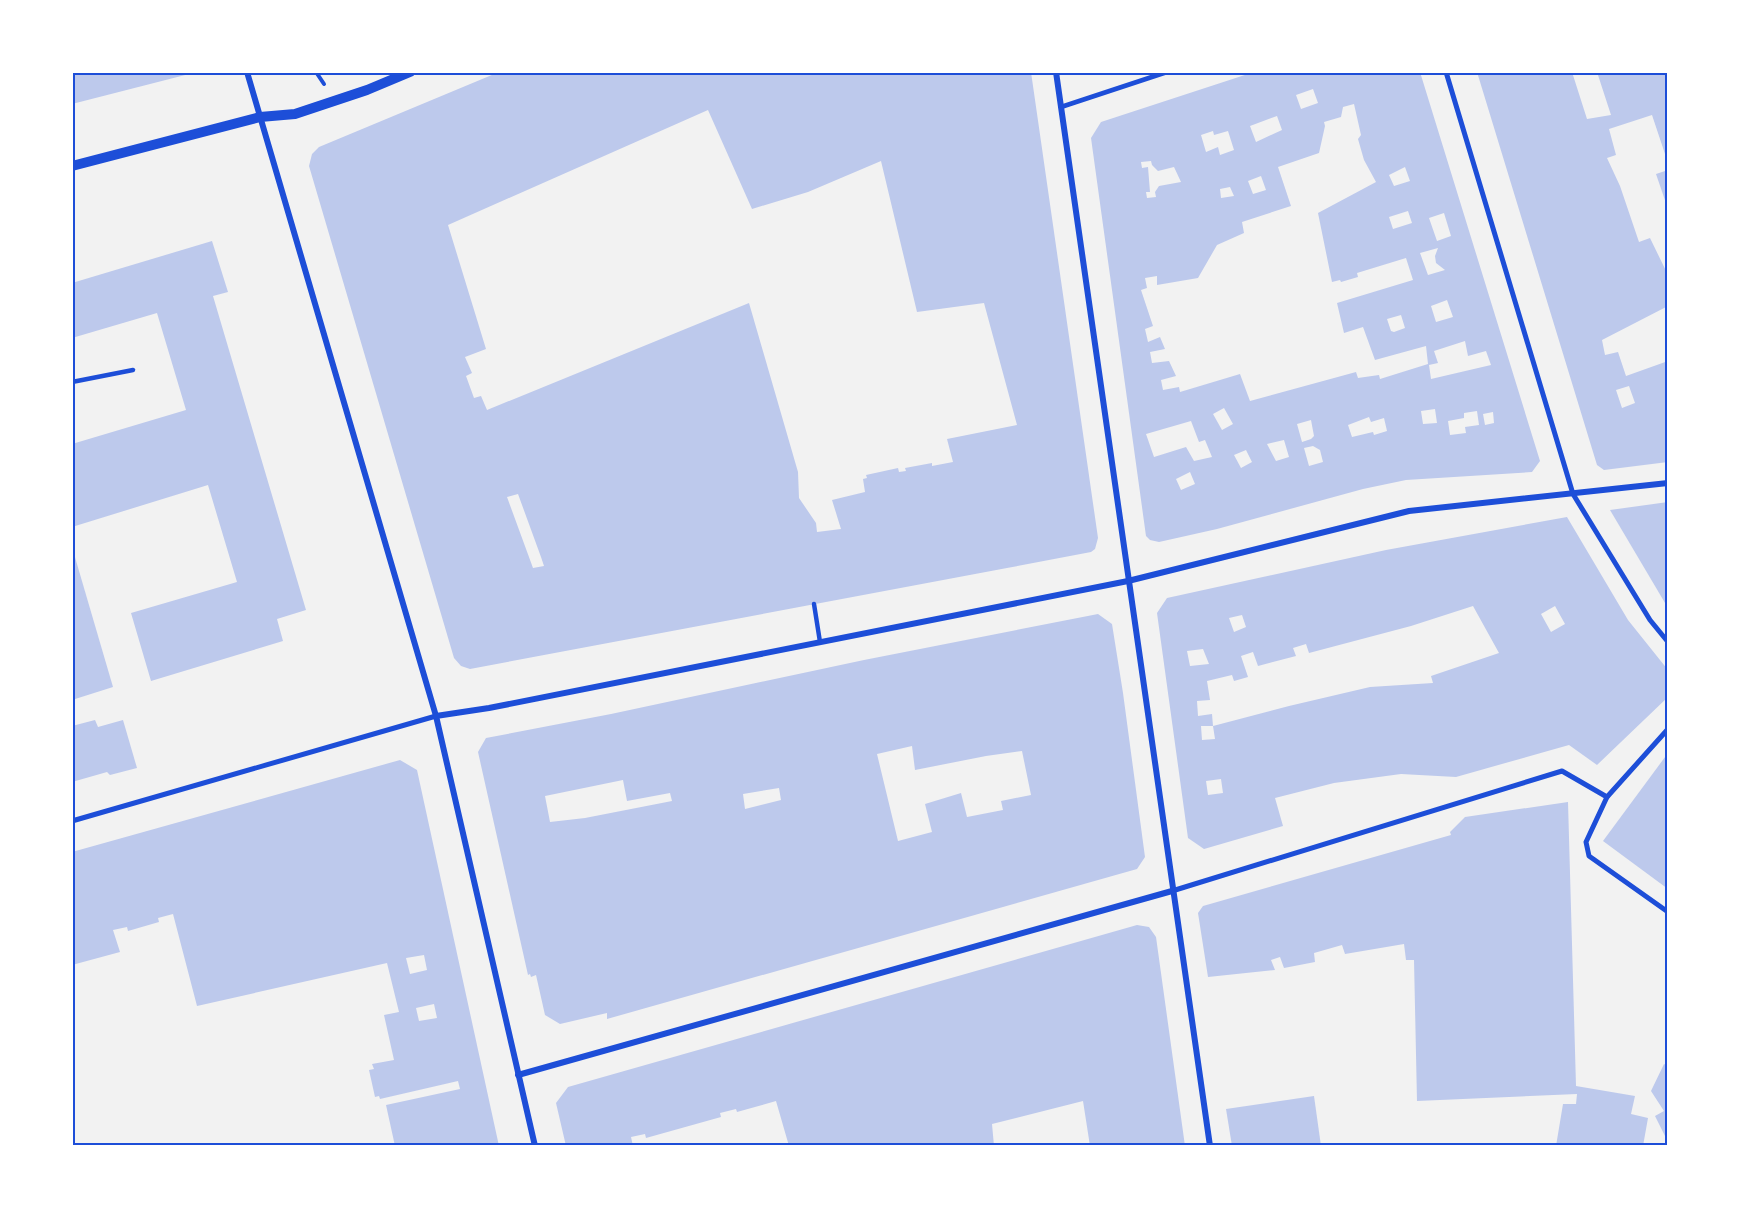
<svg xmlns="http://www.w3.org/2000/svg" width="1740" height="1218" viewBox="0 0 1740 1218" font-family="'Nunito Sans',sans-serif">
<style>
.building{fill:#bdc9ec;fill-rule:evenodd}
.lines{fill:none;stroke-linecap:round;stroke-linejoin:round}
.path{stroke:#1d4ed8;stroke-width:4}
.service{stroke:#1d4ed8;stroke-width:4.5}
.pedestrian{stroke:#1d4ed8;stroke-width:5}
.minor{stroke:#1d4ed8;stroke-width:6}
.tertiary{stroke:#1d4ed8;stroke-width:10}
.neatline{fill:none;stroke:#1d4ed8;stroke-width:2}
</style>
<rect width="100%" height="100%" fill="#f2f2f2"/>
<!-- building -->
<g class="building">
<path d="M72 72H193V73L72 104Z"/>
<path d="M499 72H1031L1098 538 1095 549 1091 552 1007 568 470 669 461 666 454 658 309 166 312 154 319 147ZM708 110 752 209 808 192 881 161 917 312 984 303 1017 425 947 439 953 462 932 466V463L905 468 906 471 899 472 898 468 866 475 867 478 863 479 865 492 832 500 841 529 817 532 816 523 799 498 798 472 749 303 487 410 481 396 474 398 466 376 472 373 465 357 486 349 448 225ZM518 494 541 557 544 566 533 568 507 497Z"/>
<path d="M1254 72H1420L1540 461 1532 472 1406 480 1363 489 1217 529 1159 542 1150 540 1146 536 1091 138 1101 122ZM1313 89 1318 103 1301 109 1296 95ZM1354 104 1361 135 1358 139 1364 160 1376 182 1318 213 1332 282 1340 280 1341 282 1358 277 1357 273 1406 258 1413 280 1337 303 1344 333 1363 327 1375 360 1426 346 1428 364 1380 379 1379 375 1358 378 1356 372 1250 401 1240 374 1180 392 1179 387 1163 390 1161 380 1176 376 1169 361 1152 363 1150 352 1165 349 1160 337 1148 342 1145 329 1153 326 1141 290 1147 288 1145 278 1157 276V285L1198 278 1217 245 1244 233 1242 222 1291 206 1278 167 1319 153 1325 126 1324 122 1341 117 1343 107ZM1277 116 1282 130 1256 142 1250 126ZM1213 131 1214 135 1228 131 1234 150 1220 155 1218 147 1206 152 1201 135ZM1151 161 1152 165 1158 171 1174 167 1181 182 1159 186 1155 192 1156 197 1147 198 1146 192H1150L1148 167 1142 168 1141 162ZM1405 167 1410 181 1394 186 1389 175ZM1261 176 1266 190 1253 194 1248 181ZM1230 187 1234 196 1221 198 1220 189ZM1408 211 1412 223 1393 229 1389 217ZM1444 213 1451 236 1437 241 1429 218ZM1438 248 1435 256 1436 263 1445 270 1428 275 1420 253ZM1447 300 1453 317 1436 322 1431 306ZM1401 315 1405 328 1394 332 1391 331 1387 319ZM1465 341 1468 356 1486 351 1491 365 1431 379 1429 365 1438 363 1434 351ZM1224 408 1233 424 1222 430 1213 414ZM1435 409 1437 423 1423 424 1421 411ZM1477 411 1479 425 1465 427 1466 433 1450 435 1448 421 1464 418V413ZM1493 412 1494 423 1485 425 1483 414ZM1369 417 1371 422 1384 418 1387 431 1374 435 1373 432 1352 437 1348 425ZM1311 420 1314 436 1311 439 1302 442 1297 424ZM1191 421 1199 442 1205 440 1212 457 1194 461 1186 447 1154 457 1146 434ZM1284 440 1289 457 1276 461 1267 444ZM1313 446 1320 450 1323 462 1309 466 1304 448ZM1246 450 1252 462 1241 468 1234 455ZM1190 472 1195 484 1181 490 1176 479Z"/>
<path d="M1477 72H1572L1587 119 1611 115 1597 72H1668V163L1652 115 1609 129 1616 155 1607 158 1620 186 1639 242 1650 238 1668 275V306L1602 340 1605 355 1618 352 1626 376 1668 361V462L1604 470 1597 465ZM1629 386 1635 403 1622 408 1616 390Z"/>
<path d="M1668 170V209L1656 174Z"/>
<path d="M212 241 228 292 213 296 306 610 277 619 283 641 151 681 131 613 237 582 208 485 72 527V444L186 410 157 313 72 338V283Z"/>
<path d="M1668 502V608L1610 510Z"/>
<path d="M1567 517 1628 620 1668 670V697L1597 765 1569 745 1456 777 1401 774 1334 783 1275 798 1283 826 1204 849 1188 838 1157 613 1167 598 1386 550ZM1473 606 1499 653 1431 676 1433 683 1370 687 1289 706 1213 726 1215 739 1202 740 1201 726H1213L1212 714 1198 716 1197 701 1210 700 1207 681 1232 675 1234 681 1248 677 1241 656 1253 652 1258 666 1296 656 1293 648 1306 644 1309 653 1411 626ZM1555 606 1565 624 1551 632 1541 614ZM1242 615 1246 627 1234 632 1229 618ZM1203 649 1209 664 1190 666 1187 651ZM1221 779 1223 793 1208 795 1206 781Z"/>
<path d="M72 547 113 687 72 700Z"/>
<path d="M1098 614 1112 624 1123 693 1145 857 1137 869 607 1019V1013L560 1024 545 1015 536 975 531 977 530 974 528 975 478 752 486 738 611 714 864 660ZM912 746 915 770 986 756 1022 751 1031 795 1001 801 1003 810 967 817 961 793 925 804 932 832 898 841 877 754ZM623 780 627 801 670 793 672 801 585 818 550 822 545 796ZM779 788 781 800 745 809 743 794Z"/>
<path d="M95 720 98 727 123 720 137 768 110 775 107 772 72 782V726Z"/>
<path d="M1668 753V889L1603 841Z"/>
<path d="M400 760 417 770 499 1146H395L386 1105 460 1089 458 1081 380 1099 379 1096 375 1097 369 1070 374 1069 372 1064 394 1060 384 1015 399 1012 387 963 197 1006 173 914 158 918 159 922 128 931 127 927 113 930 120 952 72 965V852ZM424 955 427 970 410 974 406 958ZM434 1004 437 1018 419 1021 416 1008Z"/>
<path d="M1568 802 1576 1086 1635 1096 1631 1114 1648 1118 1643 1146H1556L1563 1104H1576L1577 1094 1417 1101 1414 960H1406L1404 944 1345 954 1342 945 1314 953 1315 962 1284 968 1280 957 1271 960 1275 970 1208 977 1198 913 1203 906 1451 835 1450 832 1465 817Z"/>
<path d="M1137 925 1149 927 1156 937 1185 1146H1090L1083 1101 992 1124 994 1146H789L776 1101 737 1112 736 1109 720 1113 721 1117 646 1138 645 1134 631 1137 633 1146H566L556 1103 568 1087Z"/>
<path d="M1664 1064 1668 1066V1142L1655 1116 1664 1111 1651 1091Z"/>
<path d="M1314 1096 1321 1146H1232L1226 1109Z"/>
</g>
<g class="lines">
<!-- path -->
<path class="path" d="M316 72 324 84"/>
<!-- service -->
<g class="service">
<path d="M72 382 133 370"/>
<path d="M814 604 820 642"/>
</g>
<!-- pedestrian -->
<g class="pedestrian">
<path d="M1446 72 1573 494 1650 620 1668 642"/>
<path d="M1061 107 1167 72"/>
<path d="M1668 729 1607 797 1586 842 1589 856 1668 912"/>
<path d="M72 821 436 716"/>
<path d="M1172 891 1562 771 1607 797"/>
</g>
<!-- minor -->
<g class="minor">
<path d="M247 72 436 716 535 1146"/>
<path d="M1056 72 1210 1146"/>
<path d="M436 716 489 708 1128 581 1409 511 1668 483"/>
<path d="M518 1075 1172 891"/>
</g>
<!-- tertiary -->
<path class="tertiary" d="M72 166 260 117 295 114 367 90 410 72"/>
</g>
<!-- border -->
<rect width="1740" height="1218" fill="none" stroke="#ffffff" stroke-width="147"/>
<rect x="74" y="74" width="1592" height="1070" class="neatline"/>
</svg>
